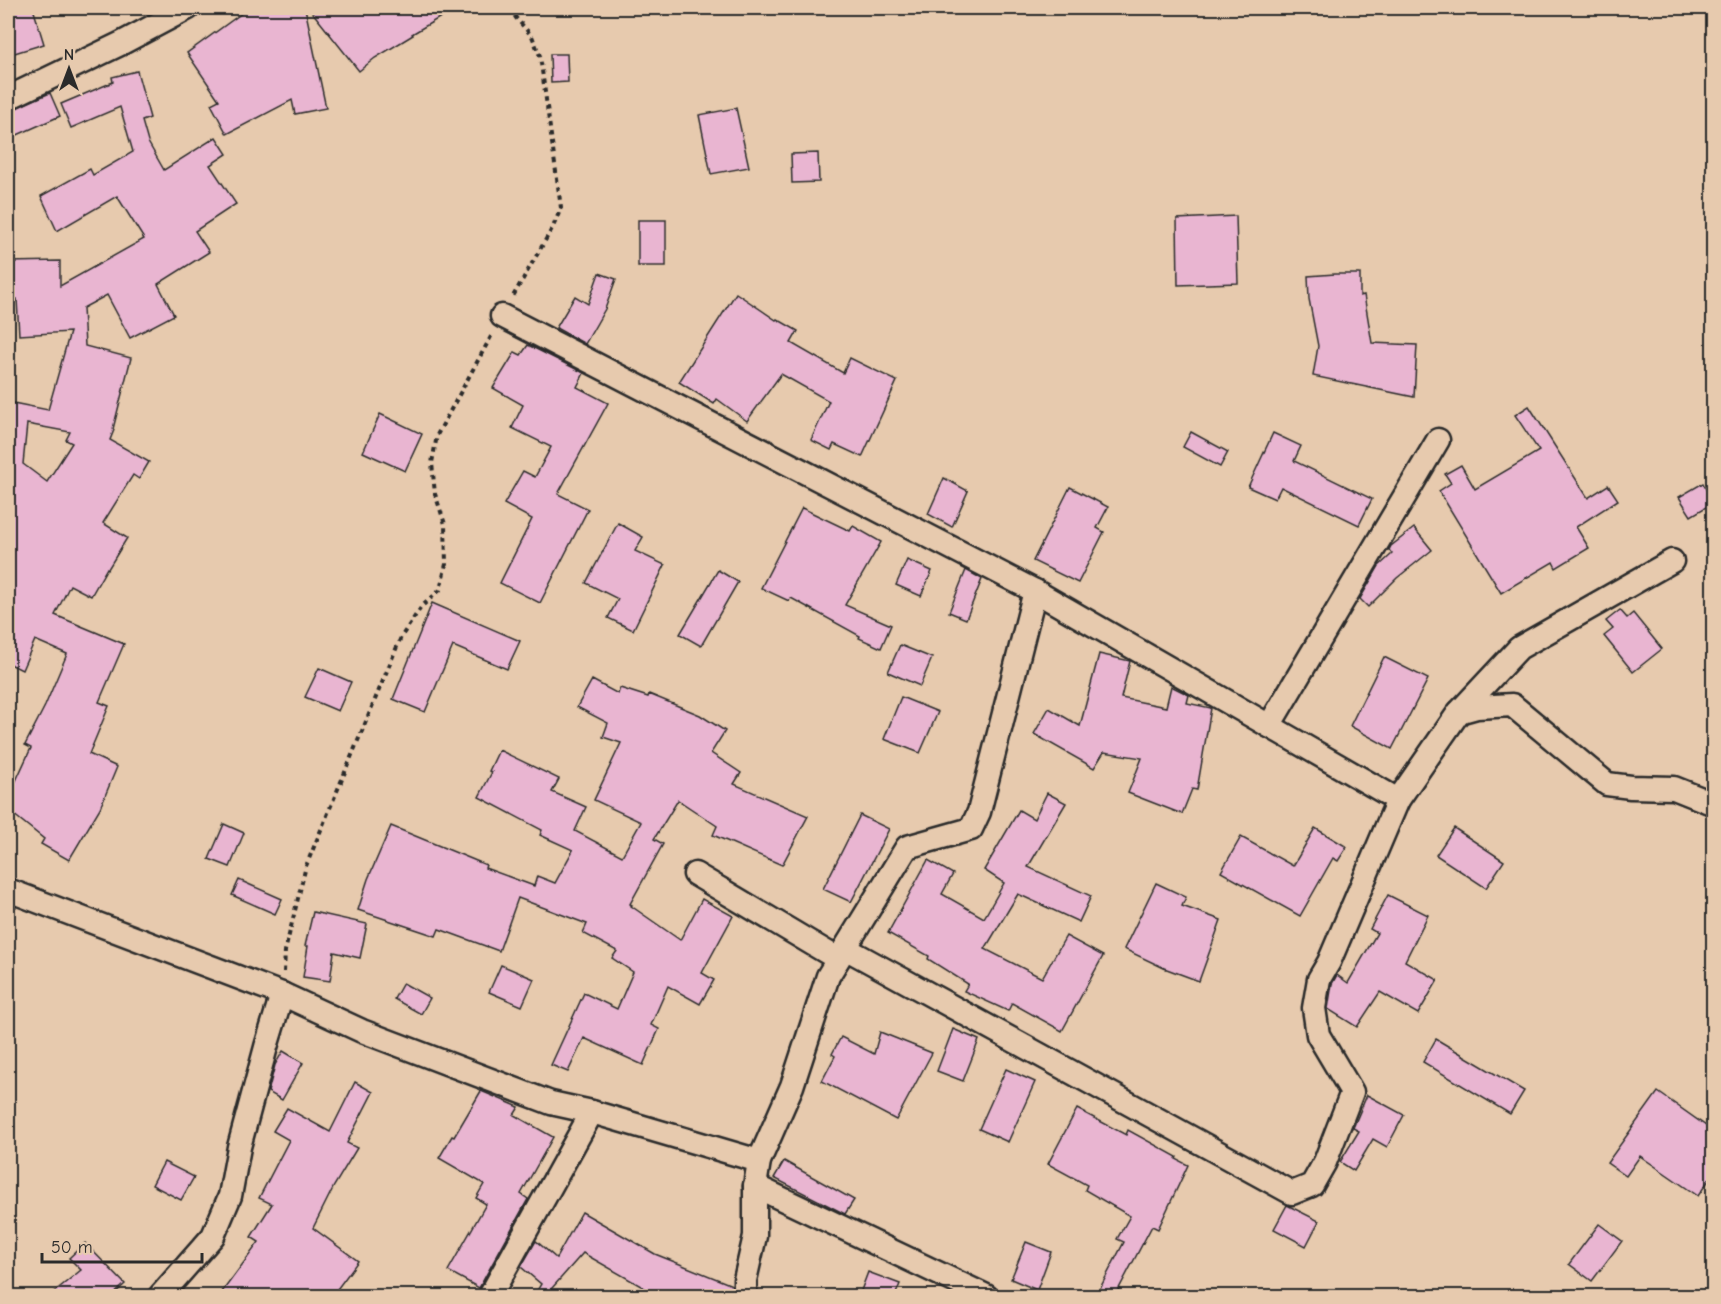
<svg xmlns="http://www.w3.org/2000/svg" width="1721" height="1304" viewBox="0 0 1721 1304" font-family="'Comic Neue',sans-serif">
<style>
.building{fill:#e9b5d1;stroke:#2b2b2b;stroke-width:1.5;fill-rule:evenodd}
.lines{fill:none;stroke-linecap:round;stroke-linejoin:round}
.street-casing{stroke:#2b2b2b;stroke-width:27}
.path{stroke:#2b2b2b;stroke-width:4;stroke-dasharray:4.5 4.5;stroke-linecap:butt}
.street{stroke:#e7caae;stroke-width:22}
</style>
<rect width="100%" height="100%" fill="#e7caae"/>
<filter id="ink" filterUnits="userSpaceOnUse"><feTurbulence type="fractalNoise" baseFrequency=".0167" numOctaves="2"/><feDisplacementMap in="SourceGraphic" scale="12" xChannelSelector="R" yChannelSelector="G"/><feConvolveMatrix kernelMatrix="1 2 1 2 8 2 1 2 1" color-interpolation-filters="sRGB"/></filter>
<g filter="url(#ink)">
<!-- building -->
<g class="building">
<path d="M8 8H33L44 44 8 55Z"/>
<path d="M249 8H305L326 108 295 114 292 100 227 134 211 104 219 100 187 53Z"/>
<path d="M309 8H456L412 34 413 35 375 58 359 71Z"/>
<path d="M550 54H567L568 82 551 83Z"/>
<path d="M137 71 150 118 142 121 148 142 164 170 216 137 227 154 210 165 236 204 195 231 209 252 158 284 174 315 130 338 107 295 83 308 85 346 131 358 113 429 114 430 110 440 149 462 139 479 133 475 103 523 127 538 108 569 107 568 91 596 70 585 55 615 124 644 99 702 109 706 89 754 117 767 100 808 69 860 41 844 44 839 8 810V779L14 785 31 748 25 745 45 706 67 654 35 640 22 670 8 663V402L48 410 70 332 19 335 17 299H8V262L60 261V286L144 239 117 196 57 231 41 196 90 169 93 175 133 152 120 107 71 128 61 104 113 82 112 77ZM27 424 70 432 66 440 72 443 47 482 23 464Z"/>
<path d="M50 93 60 116 15 136 8 119V111Z"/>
<path d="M736 108 749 167 711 174 699 115Z"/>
<path d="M818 153 819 182 792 183 791 154Z"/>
<path d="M1236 216 1238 283 1178 285 1177 219Z"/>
<rect x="638" y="220" width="28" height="46"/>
<path d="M599 273 616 279 605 309 585 344 556 328 575 296 588 304Z"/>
<path d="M1335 274H1360V296L1364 295 1372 343 1417 345 1414 397 1313 376 1318 346 1309 299 1308 276Z"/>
<path d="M736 293 776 320 777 319 798 331 791 343 843 373 850 358 897 381 862 457 834 444 831 450 811 440 829 401 781 374 747 421 717 399 714 404 679 382Z"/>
<path d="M528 345 584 373 577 387 608 403 558 494 588 509 540 603 500 583 532 519 504 504 523 471 535 477 551 447 512 428 523 405 493 388 515 352 521 355Z"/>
<path d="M1529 406 1588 498 1608 485 1618 500 1576 527 1589 548 1556 568 1553 562 1501 593 1439 491 1451 483 1445 474 1461 465 1475 489 1539 451 1515 415Z"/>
<path d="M380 414 422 434 405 471 363 452Z"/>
<path d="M1191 432 1228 452 1220 467 1183 447Z"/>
<path d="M1273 433 1301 446 1294 461 1372 499 1359 525 1281 487 1275 499 1248 487Z"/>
<path d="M944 478 968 491 952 527 928 514Z"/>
<path d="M1703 483 1713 503 1691 516 1679 497Z"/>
<path d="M1070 487 1108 507 1097 528 1104 532 1078 583 1033 561Z"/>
<path d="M802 508 850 531 853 526 881 542 845 605 891 625 881 648 859 638 860 636 791 598 789 601 761 588Z"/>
<path d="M618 523 643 537 635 551 665 565 633 630 608 618 618 599 586 583Z"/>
<path d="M1414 528 1432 550 1397 578 1368 607 1360 599 1379 566 1392 554 1389 550 1391 546Z"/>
<path d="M907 560 932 571 921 596 896 585Z"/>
<path d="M718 570 738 582 701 646 680 634Z"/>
<path d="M966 570 982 579 966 619 949 612Z"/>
<path d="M432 603 520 641 507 669 453 646 425 712 393 699Z"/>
<path d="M1620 610 1627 618 1633 613 1662 649 1633 672 1604 636 1613 629 1606 621Z"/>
<path d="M900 645 932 658 920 686 888 672Z"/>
<path d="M1099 654 1130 661 1121 698 1166 707 1171 686 1189 695 1187 703 1211 708 1197 790 1192 789 1182 814 1128 793 1142 758 1104 752 1094 768 1034 734 1049 708 1080 726Z"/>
<path d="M1384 657 1428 679 1392 749 1350 726Z"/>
<path d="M319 668 351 682 338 711 305 697Z"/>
<path d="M592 680 618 694 620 688 648 697 649 694 700 715 725 731 711 753 741 773 734 784 808 816 782 865 713 835 717 826 678 800 654 839 663 844 630 904 632 905 631 906 680 940 702 899 733 916 702 973 714 980 700 1004 668 986 651 1025 659 1029 643 1065 584 1038 568 1072 551 1065 584 993 617 1009 633 972 612 958 617 951 583 933 587 924 518 898 499 951 439 929 436 936 358 910 368 879 391 826 486 865 485 868 534 886 537 876 555 883 573 850 540 835 542 830 479 797 492 772 489 771 499 750 559 779 552 792 586 807 575 831 622 856 641 822 594 800 621 743 603 737 608 723 577 707Z"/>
<path d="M901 697 938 712 920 753 884 739Z"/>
<path d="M1047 793 1066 803 1028 867 1091 896 1079 922 1018 894 985 949 1042 978 1066 936 1103 956 1062 1031 1012 1003 1008 1011 964 991 968 984 928 959 929 956 888 933 928 860 953 874 942 894 984 918 1004 883 984 870 1019 810 1034 819Z"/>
<path d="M860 815 889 829 851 902 823 889Z"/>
<path d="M224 824 244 833 230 867 209 859Z"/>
<path d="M1315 828 1347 847 1338 861 1333 858 1300 916 1221 872 1241 837 1293 866Z"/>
<path d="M1454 828 1504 861 1486 888 1436 855Z"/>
<path d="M239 880 282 899 275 914 232 895Z"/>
<path d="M1156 883 1186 897 1182 906 1221 920 1199 981 1164 968 1124 949Z"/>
<path d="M1388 895 1428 915 1405 961 1438 980 1418 1014 1380 992 1357 1027 1328 1009 1332 984 1337 975 1348 983 1377 933 1370 929Z"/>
<path d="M313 912 367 924 360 958 334 952 330 981 303 977 308 946H305Z"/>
<path d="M501 965 534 979 522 1006 489 992Z"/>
<path d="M403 983 430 998 421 1014 394 999Z"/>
<path d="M953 1029 979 1040 963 1081 937 1071Z"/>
<path d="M880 1032 932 1053 896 1120 822 1081 835 1056 832 1054 841 1037 874 1054Z"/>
<path d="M1436 1039 1524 1091 1510 1114 1423 1062Z"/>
<path d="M283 1051 303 1063 282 1100 268 1092 275 1065Z"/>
<path d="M1006 1069 1035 1082 1008 1142 979 1129Z"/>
<path d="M355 1082 373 1092 347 1143 357 1148 334 1186 313 1228 358 1261 332 1296H219L259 1242 251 1237 272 1204 259 1198 289 1140 273 1131 287 1108 330 1132Z"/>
<path d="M481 1091 519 1107 514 1115 553 1137 521 1194 528 1199 479 1288 448 1271 486 1204 476 1198 484 1184 439 1158 452 1136 454 1137Z"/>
<path d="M1658 1092 1713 1131V1174L1698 1196 1640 1156 1626 1176 1607 1163Z"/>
<path d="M1367 1095 1404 1115 1387 1147 1373 1139 1354 1171 1340 1162 1359 1131 1353 1128Z"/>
<path d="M1077 1109 1126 1135 1128 1130 1177 1157 1176 1159 1188 1165 1158 1229 1152 1226 1115 1296H1096L1124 1242 1117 1239 1130 1216 1085 1190 1087 1185 1048 1164Z"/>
<path d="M784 1161 854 1200 845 1214 774 1178Z"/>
<path d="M164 1162 194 1177 181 1200 152 1185Z"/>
<path d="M1287 1205 1319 1221 1306 1246 1274 1229Z"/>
<path d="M582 1212 655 1254 732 1285V1296H645L648 1290 583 1253 545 1296H534L541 1284 521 1267 536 1241 556 1258Z"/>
<path d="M1599 1224 1622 1241 1592 1281 1569 1264Z"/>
<path d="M1026 1242 1051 1252 1037 1290 1011 1279Z"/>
<path d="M85 1243 125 1284 112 1296H49L81 1270 69 1258Z"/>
<path d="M868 1272 900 1284 895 1296H859Z"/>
</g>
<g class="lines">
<defs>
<g id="street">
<path d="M8 98 120 44 188 8"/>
<path d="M502 316 1035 591 1398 800"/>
<path d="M1459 712 1477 707 1512 705 1607 784 1631 787 1674 788 1714 804"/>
<path d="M1269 726 1438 440"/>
<path d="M695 874 838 959"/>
<path d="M8 890 282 994 362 1031 551 1103 592 1112 759 1161"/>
<path d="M845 948 1292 1193 1312 1185 1325 1162 1352 1092 1318 1035 1314 1008 1319 979 1329 962 1398 800 1459 712 1519 648 1672 561"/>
<path d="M755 1186 986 1296"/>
<path d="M160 1296 213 1236 230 1196 239 1147 266 1047 282 994"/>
<path d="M490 1296 592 1112"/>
<path d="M745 1296V1280L755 1236V1186L759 1161 792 1086 828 976 907 847 971 829 979 812 1035 591"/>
</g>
</defs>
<!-- street casing -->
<use href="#street" class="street-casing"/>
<!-- path -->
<g class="path">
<path d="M510 8 516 18 532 36 540 56 561 208 553 227 512 298"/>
<path d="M284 972 285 951 306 866 401 637 422 606 440 590 446 564 445 524 435 494 432 463 437 435 493 333"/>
</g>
<!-- street -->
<use href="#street" class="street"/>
</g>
</g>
<!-- margin -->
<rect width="1721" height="1304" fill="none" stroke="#e7caae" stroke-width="30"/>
<rect x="15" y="15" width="1691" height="1274" fill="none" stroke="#2b2b2b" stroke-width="2" filter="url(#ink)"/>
<!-- north arrow -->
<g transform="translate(69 69)" stroke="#e7caae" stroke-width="4.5" paint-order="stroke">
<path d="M0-4.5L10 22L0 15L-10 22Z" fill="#2b2b2b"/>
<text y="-9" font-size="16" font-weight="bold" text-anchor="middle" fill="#2b2b2b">N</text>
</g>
<!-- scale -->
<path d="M42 1253v9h160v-9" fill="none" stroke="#2b2b2b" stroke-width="3"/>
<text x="51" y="1253" font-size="18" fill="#2b2b2b" stroke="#e7caae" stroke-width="4.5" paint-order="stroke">50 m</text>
</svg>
